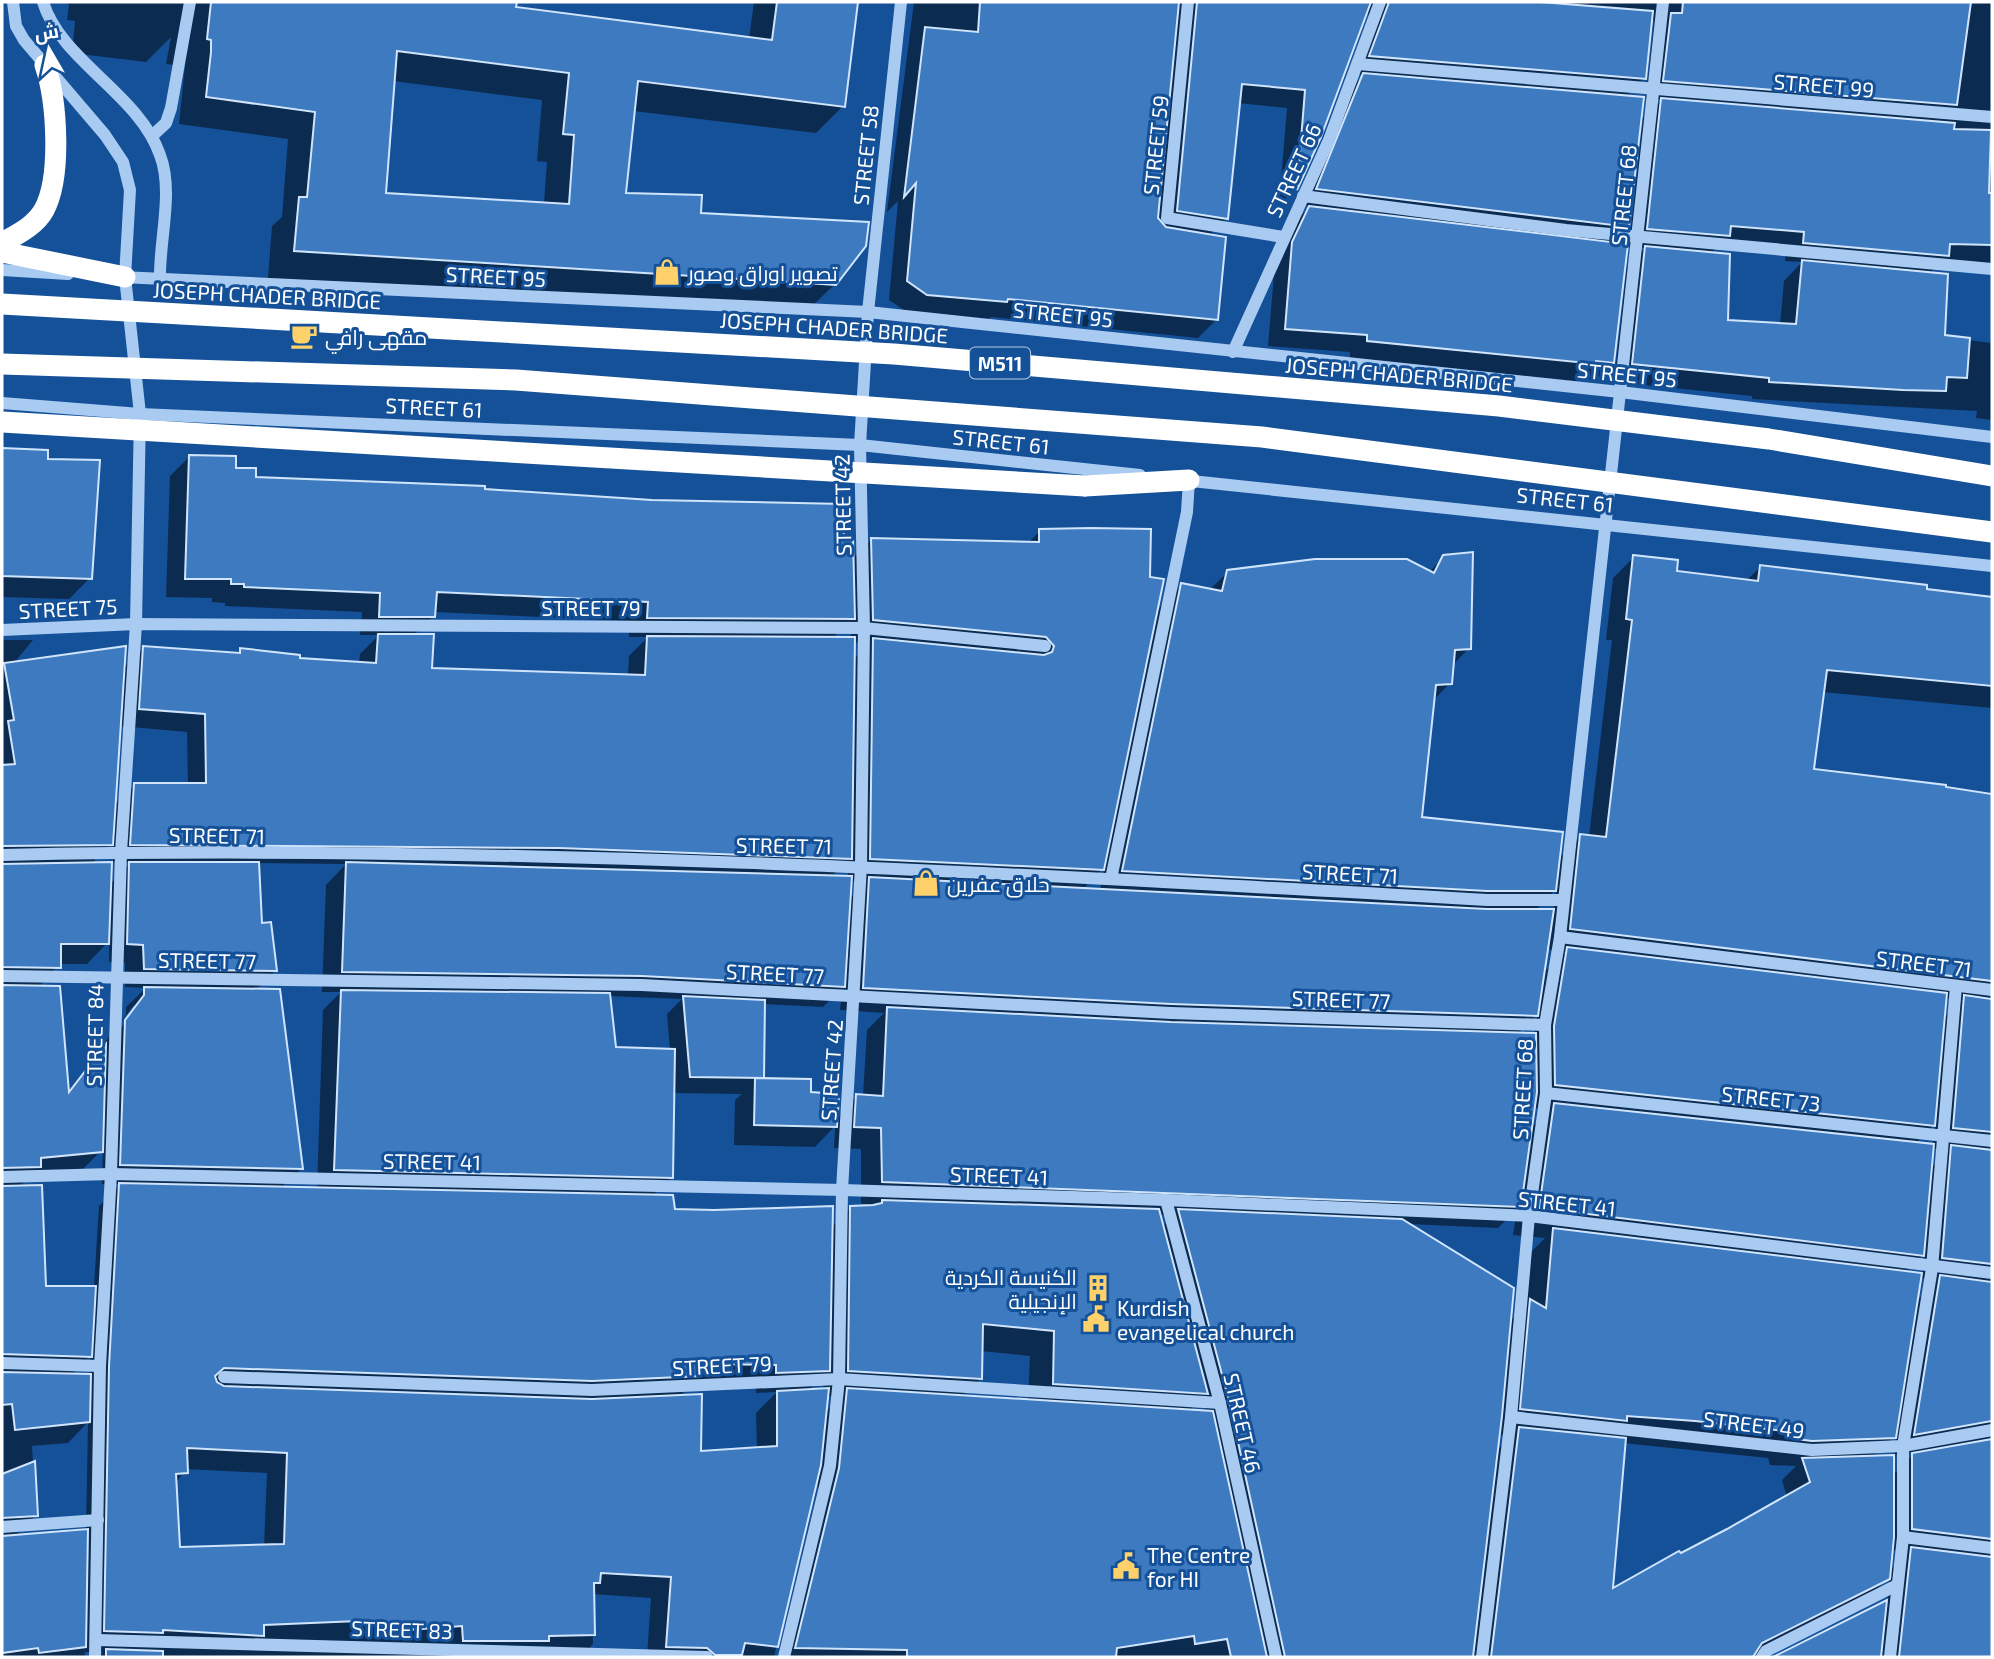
<svg xmlns="http://www.w3.org/2000/svg" width="1994" height="1659" viewBox="0 0 1994 1659" font-family="'Exo 2',Cairo,sans-serif">
<style>
.shadow{fill:#0007;fill-rule:evenodd}
.building{fill:#3e7ac0;stroke:#d0e5fc;stroke-width:2;fill-rule:evenodd}
.lines{fill:none;stroke-linecap:round;stroke-linejoin:round}
.minor{stroke:#a9cbf2;stroke-width:12}
.highway{stroke:#fff;stroke-width:21}
.highway-bridge{stroke:#fff;stroke-width:21}
.labels{text-anchor:middle;dominant-baseline:central;stroke-width:6;stroke-linejoin:round;paint-order:stroke}
.shield{fill:#155198;stroke:#b9cbe0;stroke-width:2}
.shield-label{font-size:19px;font-weight:bold;fill:#fff}
.street-label{font-size:21px;fill:#fff;stroke:#155198}
.poi-label{font-size:21px;fill:#fff;stroke:#155198;text-anchor:start}
</style>
<rect width="100%" height="100%" fill="#155198"/>
<!-- shadow -->
<g class="shadow">
<path d="M66 2H515L514 9 749 39 754 2H857L843 106 816 133 633 111 624 195 699 215 835 284 807 311 268 278 272 226 282 217 288 139 179 124 185 66 166 64 171 37 146 62 72 53 75 21 67 20 69 5ZM393 81 542 100 537 161 547 162 544 204 384 194Z"/>
<path d="M914 2H1992V266L1942 261 1929 274 1943 337 1992 343V420L1976 418 1977 411 1752 399V396L1614 382 1627 266 1645 248 1629 247 1643 118 1662 100 1646 99 1654 22 1651 15 1644 78 1626 97 1628 226 1610 244 1613 362 1595 380 1579 378 1576 381 1350 358V352L1268 346 1275 262 1292 225 1311 206 1301 205 1347 92 1364 75 1352 74 1371 24 1367 10 1319 136 1295 189 1279 205 1287 108 1238 103 1227 218 1209 236 1216 320 1198 338 991 317 987 320 908 313 889 300 898 201 887 212ZM1720 245 1786 249 1785 261 1802 262 1784 281 1780 325 1726 322 1710 254Z"/>
<path d="M2 450 46 452V461L90 578 69 599 2 597Z"/>
<path d="M190 456 254 478 483 490 842 539 852 559 871 540 1027 544 1040 531 1149 578 1156 611 1182 585 1209 590 1228 572H1429L1444 557 1469 648 1452 666 1450 683 1433 701 1420 818 1558 859 1581 836 1589 837 1612 640H1606L1613 578 1634 557 1675 573 1745 582 1760 567 1992 598V708L1822 692 1812 770 1992 796V1657H1777L1887 1602 1890 1576 1867 1599 1752 1657H778L818 1490V1471L774 1657H647L651 1598 592 1594 593 1644 581 1657H98L103 1652H85L84 1657H2V640H33L14 663 122 669 144 648 236 654 241 650 298 660 359 664 360 654 379 635H360L362 612 225 606V603L212 602V598L166 597 170 476ZM434 612 629 621V637H648L629 656 628 676 430 669 413 636 433 616ZM850 621 851 638H833ZM853 642 869 644 853 660ZM119 726 187 732 188 785H135L113 806ZM114 841 113 862H132L109 885 91 864ZM848 860V878L831 877ZM257 863 346 864 326 885 322 992H341L323 1010 317 1189 281 1188 301 1169 256 990 276 970 260 925ZM1105 866 1100 890H1082ZM850 881 867 882 848 900ZM1556 889 1554 911H1535ZM109 941V962L125 963V987L146 988 126 1007V1015L106 1041V1047L68 1091 39 987 59 964H87ZM1546 949 1565 952 1542 974ZM842 988 840 1010 884 1013 867 1030 863 1096H857L836 1118 809 1094 759 1080 762 1077 763 1004 823 1007ZM608 996 682 999 667 1014 670 1050 614 1049ZM1944 998 1962 1000 1943 1019ZM134 1005H139L121 1028 118 1026ZM1538 1013 1534 1035H1517ZM673 1093 742 1094 735 1100 734 1145 815 1147 835 1126 834 1148 861 1149V1203L868 1206 851 1207 831 1228 673 1210 652 1196 672 1177ZM1533 1108 1549 1109 1531 1128ZM1935 1124 1933 1145 1916 1143ZM1932 1148 1949 1150 1930 1169ZM103 1149 102 1184H121L99 1206 94 1287 44 1288 19 1187 29 1177 80 1172ZM1517 1209 1513 1235 1545 1238 1528 1255 1523 1308 1509 1322 1407 1224 1498 1228ZM1159 1215H1174L1162 1227ZM1924 1254 1922 1275 1905 1273ZM1920 1278 1937 1280 1916 1302ZM981 1351 1030 1356 1028 1401 961 1397 980 1379ZM90 1356 89 1376H71ZM824 1375 823 1390 808 1391ZM692 1384 756 1385V1393L777 1392 756 1413 757 1449 699 1452 679 1397ZM827 1396 841 1397 825 1413ZM1202 1398 1206 1413 1188 1412ZM88 1422 86 1531 15 1537 36 1515 32 1446 68 1443ZM1897 1433 1894 1455 1917 1451 1893 1475 1873 1457ZM1498 1435 1511 1436 1496 1451ZM1623 1443 1768 1458 1770 1465 1796 1466 1782 1480 1787 1497 1611 1591ZM186 1469 267 1473 264 1547 179 1549 175 1484ZM1891 1550 1908 1552 1889 1571Z"/>
</g>
<!-- building -->
<g class="building">
<path d="M211 2H517L516 7 772 40 777 2H858L845 107 638 81 626 193 702 195 701 213 869 222 866 246 836 285 294 251 299 197H307L315 112 206 97 211 52V40L207 39ZM397 51 569 73 563 134 574 135 569 204 386 193Z"/>
<path d="M980 2H1179L1158 218 1166 227 1226 237 1218 320 1008 299 1007 302 927 295 907 281 916 183 904 197 925 27 978 32Z"/>
<path d="M1197 2H1371L1321 137 1297 190 1305 90 1242 84 1228 219 1177 211Z"/>
<path d="M1389 2H1540L1653 11 1646 79 1369 56Z"/>
<path d="M1683 2H1971L1957 105 1663 81 1671 13H1682Z"/>
<path d="M1363 73 1644 97 1629 227 1316 189Z"/>
<path d="M1661 98 1955 123 1954 129 1991 130 1989 193H1992V245L1950 244 1949 256 1803 243 1804 232 1731 226 1730 236 1647 229Z"/>
<path d="M1309 206 1628 244 1614 363 1596 361V364L1367 341V335L1285 329 1292 242Z"/>
<path d="M1645 246 1730 254 1728 320 1796 324 1802 260 1948 274 1945 335 1970 338 1967 378 1947 377 1946 391 1903 390 1769 382V378L1632 364Z"/>
<path d="M2 448 48 450V459L100 460 92 579 2 576Z"/>
<path d="M189 455 236 456V468H256V477L485 486V489L652 500 844 504V537H853L855 619 647 618 648 602 437 592 435 617H379L380 593 244 587V584H231V579H185Z"/>
<path d="M1091 528 1151 529 1150 577 1164 579 1104 870 870 859 873 638 1044 655 1052 652 1054 646 1046 637 873 620 871 538 1039 542V529Z"/>
<path d="M1473 552 1471 649 1455 650 1452 684 1436 685 1422 817 1563 832 1556 891H1487L1122 871 1181 583 1222 591 1227 570 1315 559H1407L1434 573 1443 555Z"/>
<path d="M1633 555 1678 560 1677 571 1758 581 1760 565 1927 585V589L1992 597V686L1827 670 1814 769 1946 785V787L1992 794V981L1570 929 1580 834 1606 837 1632 620 1626 619Z"/>
<path d="M378 634H434L432 668 645 675 647 636 855 637 852 859 559 848 130 845 134 783H206L205 714 139 709 143 646 240 653V648L300 655V658L376 663Z"/>
<path d="M126 646 113 845 2 846V765L15 764 8 721 14 720 4 663Z"/>
<path d="M112 862 109 944H61V968L2 967V864Z"/>
<path d="M129 862H259L262 923 271 922 277 971 144 969 143 945 127 944Z"/>
<path d="M346 862 852 876 845 987 642 976 342 972Z"/>
<path d="M869 877 1487 909H1554L1538 1016 1171 1004 863 988Z"/>
<path d="M1567 947 1947 993 1935 1126 1555 1085 1554 1026Z"/>
<path d="M2 985 60 986 69 1092 106 1044 103 1152 41 1158V1167L2 1168Z"/>
<path d="M144 987 280 989 303 1169 120 1165 125 1020 144 995Z"/>
<path d="M341 990 610 993 616 1047 675 1049 673 1178 334 1170Z"/>
<path d="M1964 995 1992 999V1132L1953 1128Z"/>
<path d="M683 996 765 1000 764 1078 690 1077Z"/>
<path d="M887 1007 1171 1022 1536 1033 1537 1092 1521 1207 882 1182 881 1128 854 1127 856 1094 883 1096Z"/>
<path d="M755 1078 811 1079V1092L839 1094 837 1127 754 1125Z"/>
<path d="M1554 1103 1934 1144 1924 1256 1539 1208Z"/>
<path d="M1951 1145 1992 1150V1264L1942 1258Z"/>
<path d="M119 1183 673 1195 675 1209 714 1210 833 1206 830 1371 776 1373V1365L702 1364V1376L592 1381 224 1368 215 1376 217 1382 224 1386 592 1399 702 1394 701 1451 777 1446V1391L829 1388 821 1465 778 1647 745 1643 742 1655H715L707 1648 666 1647 671 1577 601 1573 600 1583H594L595 1635 549 1636V1641H463L462 1626 382 1632V1620L264 1625V1636L163 1630V1633L104 1631 109 1366ZM187 1448 287 1453 284 1544 180 1547 176 1474 188 1473Z"/>
<path d="M42 1185 46 1286H96L92 1357 2 1354V1186Z"/>
<path d="M882 1200 1159 1209 1208 1394 1053 1384 1054 1331 983 1324 982 1379 848 1371 850 1206 873 1205 882 1203Z"/>
<path d="M1178 1209 1402 1219 1514 1288 1502 1416 1473 1657H1285L1229 1401Z"/>
<path d="M1553 1228 1922 1273 1896 1438 1812 1441 1796 1439 1793 1432 1695 1421 1627 1416V1421L1520 1409 1530 1299 1546 1308Z"/>
<path d="M1940 1275 1992 1282V1421L1914 1435Z"/>
<path d="M2 1372 91 1374 90 1422 15 1430 12 1404 2 1405Z"/>
<path d="M847 1388 1213 1411 1267 1657H1231L1227 1639 1195 1644 1194 1636 1117 1648 1116 1657H907V1650L795 1648 839 1468Z"/>
<path d="M1519 1427 1626 1438 1613 1588 1679 1551 1681 1553 1727 1529 1810 1482 1802 1458 1894 1455V1537L1890 1579 1762 1643 1753 1657H1491Z"/>
<path d="M1992 1439V1539L1912 1529V1453Z"/>
<path d="M35 1461 38 1516 2 1518V1474Z"/>
<path d="M88 1529 86 1647 39 1653 38 1648 2 1653V1536Z"/>
<path d="M1911 1547 1992 1557V1657H1899Z"/>
<path d="M1887 1600 1881 1657H1773Z"/>
<path d="M106 1649 163 1651V1657H106Z"/>
</g>
<g class="lines">
<!-- minor -->
<g class="minor">
<path d="M13 2 16 26 24 40 105 135 123 162 130 190 125 277 140 414 136 624 121 852 111 1174 100 1366 95 1657"/>
<path d="M43 2C61 61 139 94 160 155 174 192 159 240 160 279"/>
<path d="M1188 2 1167 218 1283 237"/>
<path d="M1358 64 1992 117"/>
<path d="M152 136 166 123 171 108 190 2"/>
<path d="M1303 196 1566 230 1992 269"/>
<path d="M2 270 68 274"/>
<path d="M121 277 868 312 1620 392 1992 437"/>
<path d="M1233 352 1329 140 1380 2"/>
<path d="M2 403 140 414 860 445 1140 475"/>
<path d="M1182 480 1992 566"/>
<path d="M2 630 136 624 864 628 1045 646"/>
<path d="M2 855C497 844 993 872 1487 900H1564"/>
<path d="M1111 879 1187 512 1189 480"/>
<path d="M1560 937 1992 990"/>
<path d="M2 976 642 985 1171 1013 1545 1025"/>
<path d="M1546 1093 1992 1141"/>
<path d="M2 1177 111 1174 842 1190 1166 1200 1529 1216 1992 1273"/>
<path d="M1166 1200 1220 1403 1276 1657"/>
<path d="M2 1363 100 1366"/>
<path d="M224 1377 592 1390 839 1379 1220 1403"/>
<path d="M1511 1417 1812 1450 1903 1446 1992 1430"/>
<path d="M2 1527 98 1520"/>
<path d="M1903 1537 1992 1548"/>
<path d="M97 1640 707 1657"/>
<path d="M784 1657 830 1466 839 1379 842 1190 861 866 864 628 860 445 868 312 901 2"/>
<path d="M1482 1657 1511 1417 1529 1216 1546 1093 1545 1025 1560 937 1663 2"/>
<path d="M1762 1657 1766 1651 1897 1585"/>
<path d="M1890 1657 1903 1537V1446L1932 1268 1956 986"/>
</g>
<!-- highway -->
<g class="highway">
<path d="M2 243C18 234 35 226 44 210 62 177 57 100 45 65"/>
<path d="M2 252 125 277"/>
<path d="M1085 486 1189 480"/>
</g>
<!-- highway-bridge -->
<g class="highway-bridge">
<path d="M2 304 894 354 1499 406 1769 439 1992 476"/>
<path d="M2 364 516 380 1262 437 1992 532"/>
<path d="M2 422 1085 486"/>
</g>
</g>
<!-- icons -->
<defs>
<symbol id="shop-bare" viewBox="-9 -9 18 18"><path d="M-5-2.5h2.3a2.7 3.5 0 0 1 5.4 0H5L5.5 6h-11ZM-1.5-2.5h3a1.5 2.3 0 0 0-3 0Z" fill="#ffd16a" stroke="#155198" stroke-width="2.5" paint-order="stroke"/></symbol>
<symbol id="cafe-bare" viewBox="-9 -9 18 18"><path d="M-5.5-4.5H6V0H3Q3 3.5 0 3.5H-2.5Q-5.5 3.5-5.5 0ZM3-3.2v2h1.7v-2ZM-6 4.5H4V6H-6Z" fill="#ffd16a" stroke="#155198" stroke-width="2.5" paint-order="stroke"/></symbol>
<symbol id="building-bare" viewBox="-9 -9 18 18"><path d="M-4-6H4V6H1V3H-1V6H-4ZM-2.5-4.3h1.7v1.8h-1.7ZM.8-4.3h1.7v1.8H.8ZM-2.5-1h1.7V.8h-1.7ZM.8-1h1.7V.8H.8Z" fill="#ffd16a" stroke="#155198" stroke-width="2.5" paint-order="stroke"/></symbol>
<symbol id="civic-bare" viewBox="-9 -9 18 18"><path d="M-.6-6.5H3V-4.5H.6V-3L4-1V1h2V6H-6V1h2V-1L-.6-3ZM-1.2 2.5V6h2.4V2.5Z" fill="#ffd16a" stroke="#155198" stroke-width="2.5" paint-order="stroke"/></symbol>
</defs>
<g fill-rule="evenodd">
<use href="#shop-bare" x="648" y="253" width="38" height="38"/>
<use href="#cafe-bare" x="285" y="317" width="38" height="38"/>
<use href="#shop-bare" x="907" y="864" width="38" height="38"/>
<use href="#building-bare" x="1079" y="1269" width="38" height="38"/>
<use href="#civic-bare" x="1077" y="1300" width="38" height="38"/>
<use href="#civic-bare" x="1107" y="1547" width="38" height="38"/>
</g>
<g class="labels">
<!-- shield labels -->
<rect class="shield" x="970" y="347.5" width="60" height="31" rx="5"/>
<g class="shield-label">
<text x="1000" y="363">M511</text>
</g>
<!-- street labels -->
<g class="street-label">
<text transform="translate(1824 85) rotate(5)">STREET 99</text>
<text transform="translate(1155 145) rotate(-84)">STREET 59</text>
<text transform="translate(865 155) rotate(-84)">STREET 58</text>
<text transform="translate(1293 170) rotate(-65)">STREET 66</text>
<text transform="translate(1623 195) rotate(-84)">STREET 68</text>
<text transform="translate(496 276) rotate(3)">STREET 95</text>
<text transform="translate(267 295) rotate(3)">JOSEPH CHADER BRIDGE</text>
<text transform="translate(1063 314) rotate(6)">STREET 95</text>
<text transform="translate(834 327) rotate(4)">JOSEPH CHADER BRIDGE</text>
<text transform="translate(1399 374) rotate(5)">JOSEPH CHADER BRIDGE</text>
<text transform="translate(1627 374) rotate(6)">STREET 95</text>
<text transform="translate(434 407) rotate(3)">STREET 61</text>
<text transform="translate(1001 441) rotate(6)">STREET 61</text>
<text transform="translate(1565 499) rotate(6)">STREET 61</text>
<text transform="translate(842 505) rotate(-91)">STREET 42</text>
<text x="591" y="607">STREET 79</text>
<text transform="translate(68 608) rotate(-3)">STREET 75</text>
<text transform="translate(217 835) rotate(1)">STREET 71</text>
<text transform="translate(784 845) rotate(1)">STREET 71</text>
<text transform="translate(1350 873) rotate(3)">STREET 71</text>
<text transform="translate(207 960) rotate(1)">STREET 77</text>
<text transform="translate(1924 963) rotate(7)">STREET 71</text>
<text transform="translate(775 973) rotate(3)">STREET 77</text>
<text transform="translate(1341 999) rotate(2)">STREET 77</text>
<text transform="translate(94 1035) rotate(-89)">STREET 84</text>
<text transform="translate(831 1070) rotate(-86)">STREET 42</text>
<text transform="translate(1522 1089) rotate(-87)">STREET 68</text>
<text transform="translate(1771 1098) rotate(6)">STREET 73</text>
<text transform="translate(432 1161) rotate(1)">STREET 41</text>
<text transform="translate(999 1175) rotate(2)">STREET 41</text>
<text transform="translate(1567 1203) rotate(6)">STREET 41</text>
<text transform="translate(722 1365) rotate(-3)">STREET 79</text>
<text transform="translate(1243 1423) rotate(77)">STREET 46</text>
<text transform="translate(1754 1424) rotate(7)">STREET 49</text>
<text transform="translate(402 1629) rotate(2)">STREET 83</text>
</g>
<!-- poi labels -->
<g class="poi-label">
<text x="688" y="272">تصوير اوراق وصور</text>
<text x="325" y="336">مقهى رافي</text>
<text x="947" y="883">حلاق عفرين</text>
<text x="1077" y="1276" text-anchor="end">الكنيسة الكردية<tspan x="1077" dy="24">الإنجيلية</tspan></text>
<text x="1117" y="1307">Kurdish<tspan x="1117" dy="24">evangelical church</tspan></text>
<text x="1147" y="1554">The Centre<tspan x="1147" dy="24">for HI</tspan></text>
</g>
</g>
<!-- border -->
<rect width="1994" height="1659" fill="none" stroke="#ffffff" stroke-width="7"/>
<!-- north arrow -->
<g transform="translate(49 49) rotate(351)" stroke="#155198" stroke-width="5" paint-order="stroke">
<path d="M0-5L12 26L0 18L-12 26Z" fill="#ffffff"/>
<text y="-10" font-size="19" font-weight="bold" text-anchor="middle" fill="#ffffff">ش</text>
</g>
</svg>
